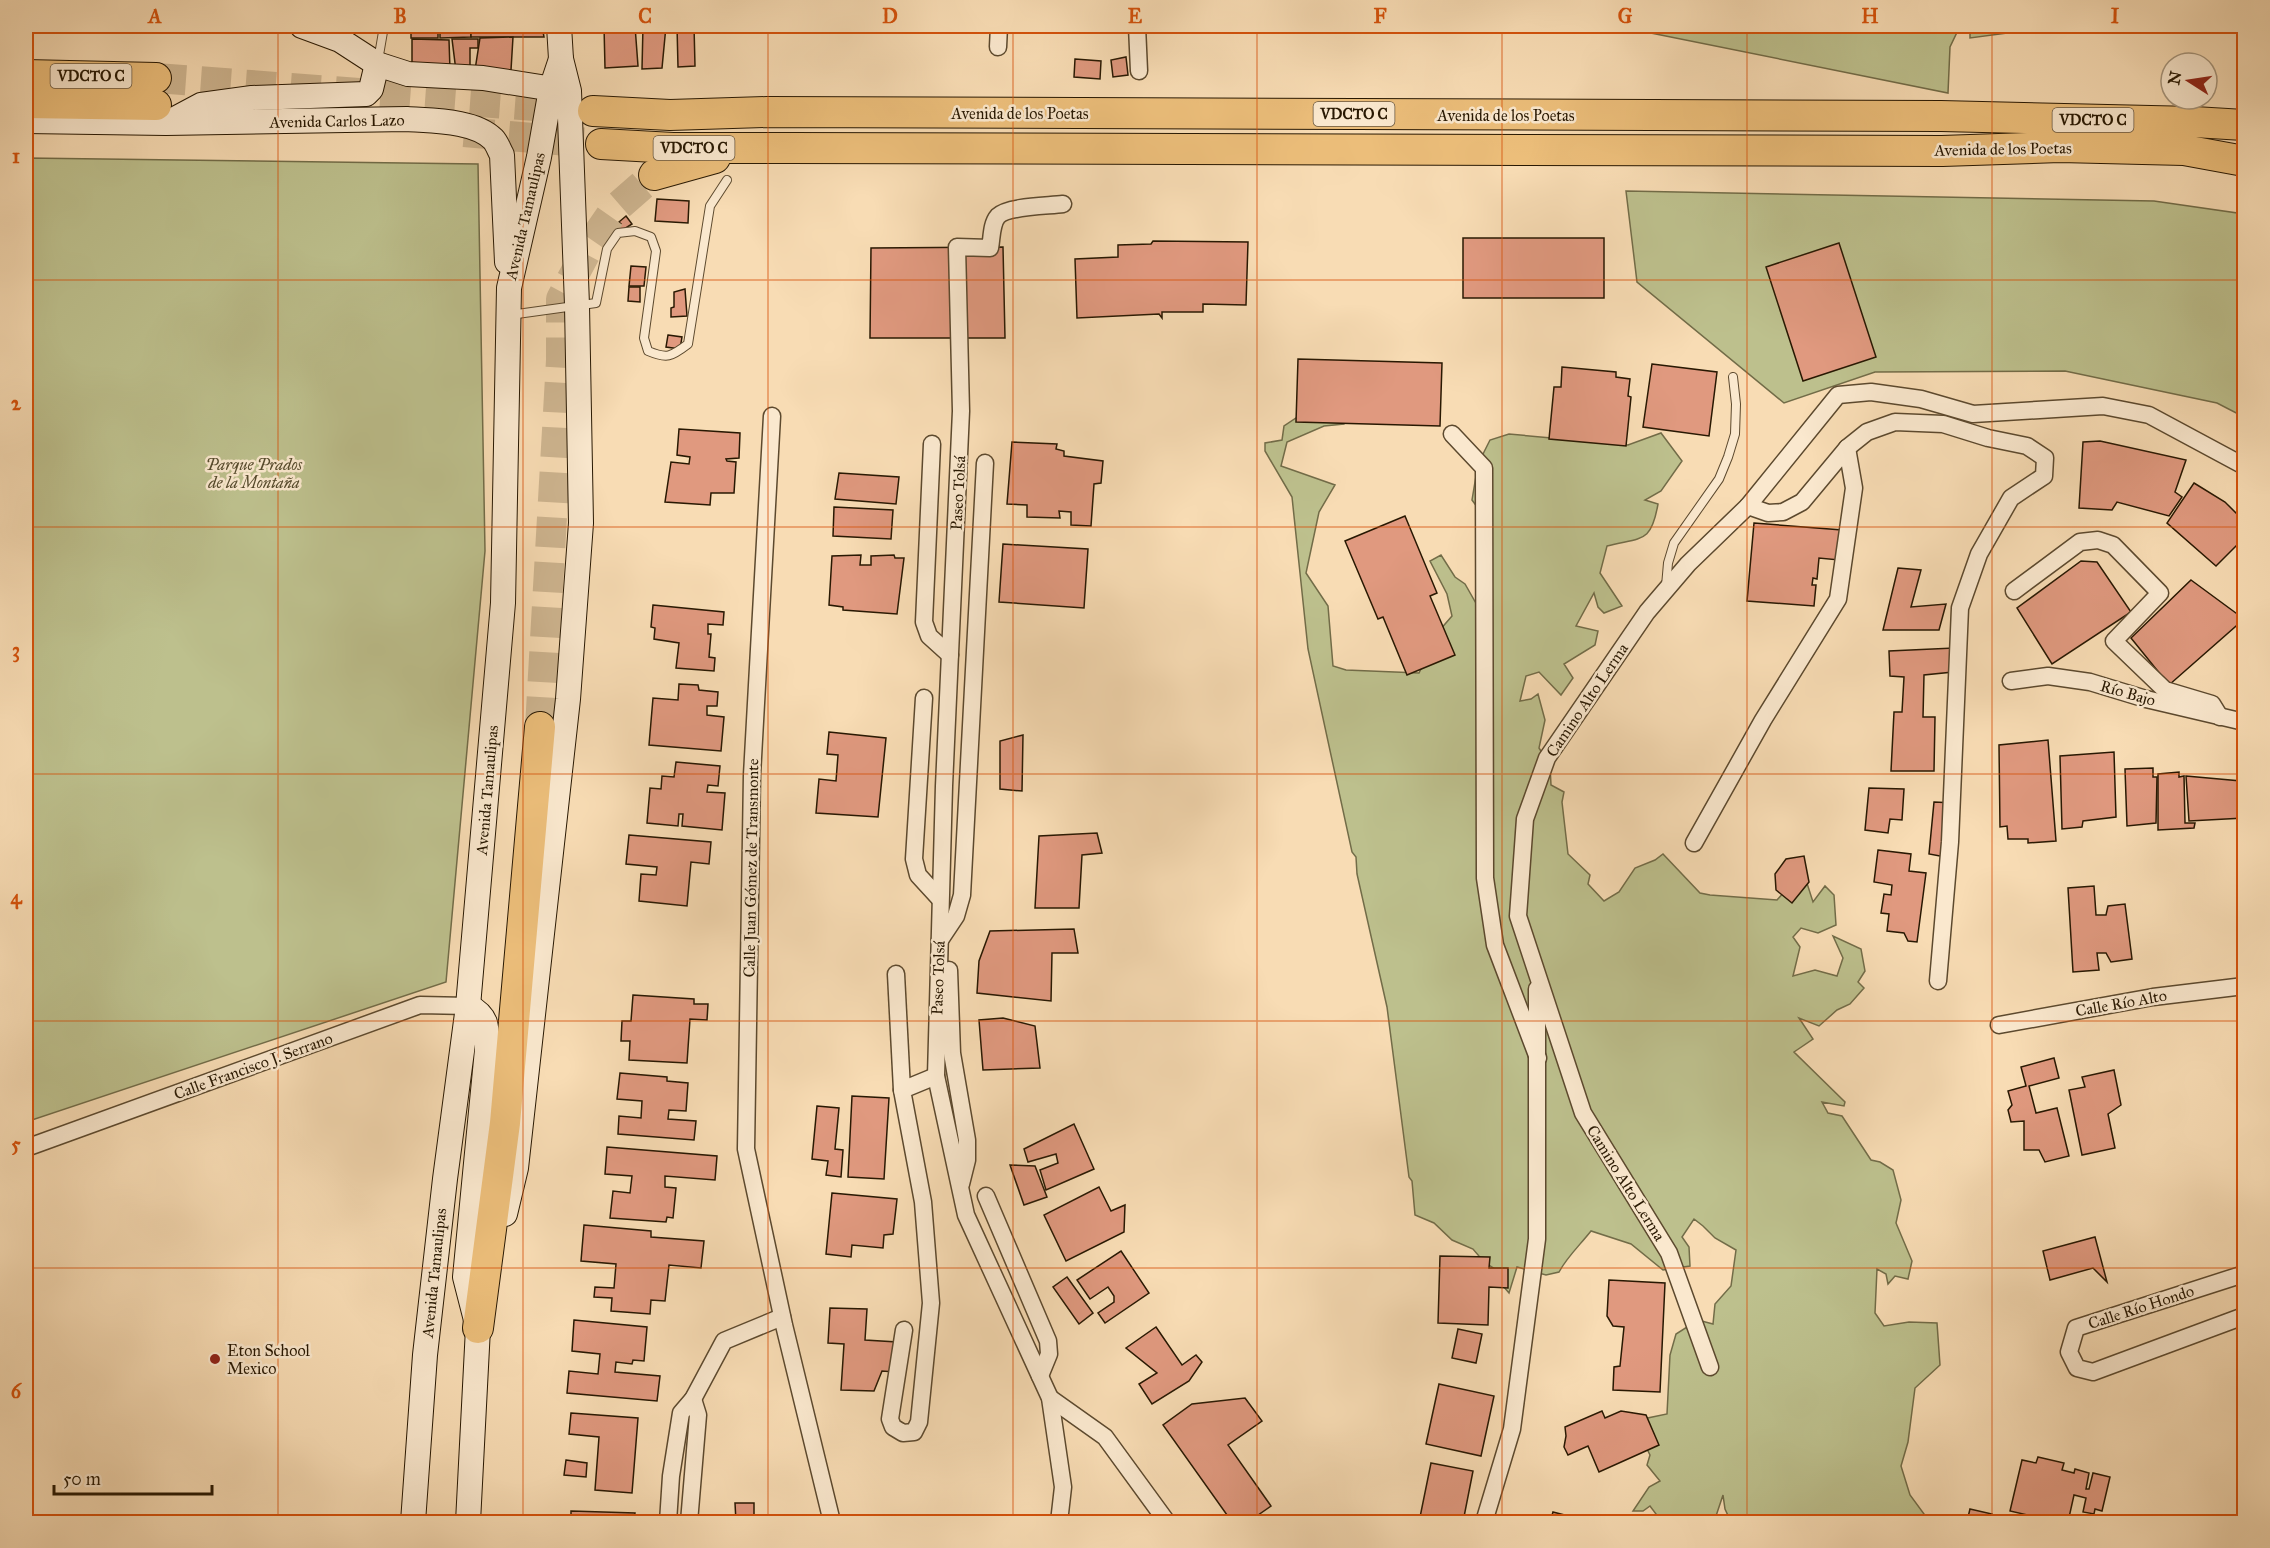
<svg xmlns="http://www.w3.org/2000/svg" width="2270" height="1548" viewBox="0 0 2270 1548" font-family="'IM FELL Great Primer',serif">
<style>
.green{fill:#bdc08d;stroke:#726c48;stroke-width:1.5}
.building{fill:#e0997f;stroke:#281802;stroke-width:1.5}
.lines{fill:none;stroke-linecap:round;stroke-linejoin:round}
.highway-tunnel{stroke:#ceb590;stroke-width:30;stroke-dasharray:30 15;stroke-linecap:butt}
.lane-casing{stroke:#5c492e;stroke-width:10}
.street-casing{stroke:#5c492e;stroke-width:19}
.secondary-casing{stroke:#281802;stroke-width:26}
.highway-casing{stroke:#281802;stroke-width:32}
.lane{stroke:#fae8ce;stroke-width:8}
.street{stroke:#fae8ce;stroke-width:16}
.secondary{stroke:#fae8ce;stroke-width:24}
.highway{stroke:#ecbe7a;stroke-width:30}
.grid{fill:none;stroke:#d5520b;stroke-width:1.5;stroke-opacity:0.55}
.poi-dot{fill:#8f2418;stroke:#fae8ce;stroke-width:2}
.labels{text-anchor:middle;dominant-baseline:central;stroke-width:5;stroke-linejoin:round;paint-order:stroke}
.shield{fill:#fae8ce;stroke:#67563f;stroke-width:1.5}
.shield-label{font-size:15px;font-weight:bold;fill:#281802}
.street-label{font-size:16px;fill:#281802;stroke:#fae8ce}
.park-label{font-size:16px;font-style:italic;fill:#554a2c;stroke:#fae8ce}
.poi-label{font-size:16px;fill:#281802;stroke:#fae8ce;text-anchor:start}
.neatline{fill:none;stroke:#d5520b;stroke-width:2}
.grid-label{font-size:20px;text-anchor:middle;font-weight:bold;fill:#d5520b}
</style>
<rect width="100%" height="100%" fill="#f8dcb4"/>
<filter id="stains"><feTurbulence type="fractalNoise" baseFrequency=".00333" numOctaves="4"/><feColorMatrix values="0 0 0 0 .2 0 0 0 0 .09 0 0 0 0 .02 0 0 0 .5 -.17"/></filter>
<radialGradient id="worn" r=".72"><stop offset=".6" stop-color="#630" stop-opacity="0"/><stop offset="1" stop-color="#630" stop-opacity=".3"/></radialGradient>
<!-- green -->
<g class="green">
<path d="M1616 26H1960L1950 47 1948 93Z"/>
<path d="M1970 26H2061L1970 38Z"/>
<path d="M26 158 478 164 485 551 446 982 26 1122Z"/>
<path d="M1626 191 2154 201 2244 214V417L2217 403 2065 371 1875 372 1784 403 1637 282Z"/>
<path d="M1308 410 1350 413 1344 424 1324 426 1287 442 1281 466 1335 485 1319 512 1306 573 1328 606 1333 666 1346 670 1419 673 1439 631 1452 616 1447 594 1430 561 1441 555 1455 577 1465 584 1477 605 1483 515 1472 500 1478 464 1490 440 1509 434 1628 445 1661 433 1682 461 1661 491 1645 500 1658 504C1651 544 1642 537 1607 546L1600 573 1622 606 1604 613 1598 607 1594 593 1576 626 1598 631 1595 645 1564 664 1573 678 1561 695 1539 672 1526 676 1520 701 1531 699 1538 694 1545 720 1539 748 1550 765 1551 785 1564 792 1562 802 1568 854 1590 875 1588 884 1604 901 1619 892 1635 868 1655 860 1663 854 1700 893 1710 895 1777 900 1796 879 1804 874 1813 902 1825 886 1834 895 1836 925 1818 933 1801 928 1793 937 1800 947 1793 976 1815 970 1837 976 1843 958 1833 936 1861 949 1865 971 1858 982 1864 988 1850 1004 1837 1010 1819 1026 1799 1018 1813 1039 1794 1052 1845 1102 1844 1106 1822 1102 1828 1113 1842 1116 1871 1160 1880 1162 1893 1170 1901 1200 1896 1223 1912 1261 1908 1279 1895 1276 1888 1284 1886 1274 1877 1269 1875 1313 1884 1326 1909 1322 1937 1323 1940 1365 1915 1388 1908 1442 1901 1466 1910 1495 1927 1518 1925 1522H1731L1725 1509 1723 1495 1714 1522H1662L1650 1506 1643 1511H1633L1649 1487 1660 1481 1647 1465 1650 1455 1639 1433 1643 1419 1667 1414 1670 1355 1676 1334 1698 1320 1713 1324 1715 1304 1731 1286 1736 1250 1715 1238 1703 1226 1694 1219 1682 1237 1689 1247 1690 1266 1663 1270 1631 1244 1591 1231C1580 1245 1567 1257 1559 1272L1546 1275 1517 1267 1509 1293 1503 1286 1501 1273 1484 1262 1473 1249 1452 1240 1434 1223 1415 1215 1412 1181 1409 1177 1387 1007 1357 874 1356 857 1352 852 1308 649 1292 497 1265 451V443L1282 440 1284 426Z"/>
</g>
<!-- building -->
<g class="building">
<rect x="411" y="26" width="27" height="12"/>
<path d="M440 26H471V37L440 38Z"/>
<path d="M471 26H542L544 37H471Z"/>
<path d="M604 26H635L638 66 605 68Z"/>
<path d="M643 26H666L662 68 642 69Z"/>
<path d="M677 26H694L695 66 678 67Z"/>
<path d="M513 37 511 70H475L480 38Z"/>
<path d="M412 39 449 40 450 70 412 69Z"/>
<path d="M452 39H478V48H470V70L456 71Z"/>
<path d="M1126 57 1128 75 1113 77 1111 60Z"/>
<path d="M1075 59 1101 61 1100 79 1074 77Z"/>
<path d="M657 199 689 201 688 223 655 221Z"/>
<path d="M626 216 632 224 621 231 617 227 621 224 619 222Z"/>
<rect x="1463" y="238" width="141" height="60"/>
<path d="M1153 241 1248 242 1246 305 1203 304V312H1162V318L1159 314 1077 318 1075 259 1118 257V245L1151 244Z"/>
<path d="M1839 243 1876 357 1803 381 1766 267Z"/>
<path d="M1003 247 1005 338H870L871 248Z"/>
<path d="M631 266 646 267 644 286H629Z"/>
<path d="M629 287H640V302L628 301Z"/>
<path d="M685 289 687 316 671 317V308L674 307V292Z"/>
<path d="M668 335 682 337 680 349 666 347Z"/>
<path d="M1298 359 1442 363 1440 426 1296 422Z"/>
<path d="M1652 364 1717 372 1709 436 1643 427Z"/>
<path d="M1562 367 1616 372V377L1630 379 1628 396 1631 397 1626 446 1549 439 1554 387H1561Z"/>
<path d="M679 429 740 433 739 458 726 459 727 461 736 462 734 493H711L710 505 665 502 671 462 689 464 690 457 677 455Z"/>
<path d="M2100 441 2186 460 2175 492 2182 497 2169 516 2117 502 2112 510 2079 508 2083 442Z"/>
<path d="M1012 442 1057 444 1056 449 1064 451V456L1103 461 1101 483 1094 484 1091 526 1071 525V512L1059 511 1060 518 1027 517V505L1007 504Z"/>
<path d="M839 473 899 477 896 504 835 499Z"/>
<path d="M2194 483 2225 502 2244 521V538L2216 566 2167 523Z"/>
<path d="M834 507 893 510 891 539 833 536Z"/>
<path d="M1405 516 1437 593 1430 596 1455 655 1407 675 1383 617 1378 619 1345 541Z"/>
<path d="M1754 523 1842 530 1839 560 1819 558 1817 579 1813 578 1812 585H1816L1814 606 1747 601Z"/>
<path d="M1003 544 1088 549 1084 608 999 602Z"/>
<path d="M861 555 860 565H871V556L894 555 895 558H904L897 614 843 610V607L829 605 832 556Z"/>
<path d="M2081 561 2097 562 2131 612 2052 664 2017 608Z"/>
<path d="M1898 568 1921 570 1911 607 1946 604 1939 630H1883Z"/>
<path d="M2191 580 2244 619 2169 685 2131 638Z"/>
<path d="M653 605 724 612 723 625 708 624V634H711L709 657 715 658 714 671 676 668 679 643 654 639 655 628 651 627Z"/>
<path d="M1954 648 1953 672 1924 675 1923 717H1935L1934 771H1891L1894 712H1902L1904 677 1890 676 1889 651Z"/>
<path d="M679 684 698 685 699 690 718 692 717 706H707V715L724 717 721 751 649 745 653 698 678 700Z"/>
<path d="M829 732 886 738 878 817 816 813 819 779 836 781 838 755 827 754Z"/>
<path d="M1023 735 1022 791 1000 789V741Z"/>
<path d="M2048 740 2056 841 2028 843V839H2008L2007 826 2000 827 1999 745Z"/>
<path d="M2114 752 2116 817 2083 821 2082 827 2062 829 2060 756Z"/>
<path d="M676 762 720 766 718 786 708 785 707 792 725 793 722 830 682 826 683 814H679L678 826 647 823 650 788 661 789 662 776 674 777Z"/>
<path d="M2153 768V777H2157L2156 823 2127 826 2125 769Z"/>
<path d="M2179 772V777L2184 776 2185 823H2195L2194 828 2158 830V774Z"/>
<path d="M2186 776 2241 781 2244 818 2189 821Z"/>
<path d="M1869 788 1904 789 1902 820 1890 819 1888 833 1865 830Z"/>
<path d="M1934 802 1954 803 1951 858 1929 854Z"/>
<path d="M1097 833 1102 853 1082 855 1079 908H1035L1039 836Z"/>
<path d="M629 835 711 842 709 864 691 862 687 906 639 901 641 874 656 875 657 867 626 864Z"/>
<path d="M1878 850 1911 854 1909 871 1926 873 1917 942 1908 941 1904 933 1887 931 1889 914 1881 913 1884 894 1891 895 1892 885 1874 882Z"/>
<path d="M1804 856 1809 882 1792 903 1776 890 1775 874 1786 859Z"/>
<path d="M2094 886 2096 915H2106L2108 906 2125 904 2132 959 2111 962 2106 953H2097L2099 970 2073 972 2068 888Z"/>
<path d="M1074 929 1078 953H1052L1051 1001 977 993 979 961 990 931Z"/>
<path d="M633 995 694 999V1004H708L707 1020 690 1019 687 1063 629 1060 630 1041H621L622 1021H631Z"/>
<path d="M1003 1018 1035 1026 1040 1068 983 1070 979 1020Z"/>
<path d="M2054 1058 2059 1078 2029 1086 2036 1113 2057 1108 2069 1156 2045 1162 2039 1150H2024V1121L2011 1122 2008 1110 2012 1105 2008 1091 2026 1086 2021 1067Z"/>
<path d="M2114 1070 2121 1105 2108 1114 2115 1148 2082 1155 2069 1090 2085 1087 2082 1077Z"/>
<path d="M620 1073 667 1077V1081L688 1083 686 1111 669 1110 668 1119 696 1121 694 1140 618 1134 619 1116 641 1118 642 1101 617 1099Z"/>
<path d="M852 1096 889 1098 884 1179 848 1177Z"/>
<path d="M817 1106 839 1108 835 1149 843 1150 841 1177 826 1175 828 1161 812 1159Z"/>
<path d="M1074 1124 1094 1169 1046 1190 1040 1170 1058 1163 1056 1154 1028 1162 1024 1149Z"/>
<path d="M607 1147 717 1156 715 1180 665 1176V1187L676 1188 673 1218 667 1217 666 1222 610 1218 613 1191 630 1193 632 1176 605 1174Z"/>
<path d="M1010 1165 1035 1166 1047 1197 1024 1205Z"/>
<path d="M1099 1187 1111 1211 1125 1205 1124 1232 1066 1261 1044 1215Z"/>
<path d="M832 1193 897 1199 893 1234 884 1235 883 1248 852 1245 851 1257 826 1254Z"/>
<path d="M584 1225 651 1231V1237L704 1241 701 1268 669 1265 665 1301 651 1300 650 1314 611 1311 612 1298 594 1297 595 1287 614 1288 616 1264 581 1261Z"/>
<path d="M2095 1237 2107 1282 2093 1268 2050 1280 2043 1251Z"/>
<path d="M1121 1251 1149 1293 1105 1323 1098 1313 1114 1302V1296L1108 1287 1090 1299 1077 1280Z"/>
<path d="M1440 1256 1490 1257 1489 1268H1508V1288L1489 1287 1488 1325 1438 1323Z"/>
<path d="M1067 1277 1093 1313 1079 1324 1053 1287Z"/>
<path d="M1609 1280 1665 1283 1660 1392 1613 1390 1614 1367 1620 1366 1624 1327 1613 1326 1607 1316Z"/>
<path d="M830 1308 867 1309 865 1340 897 1342 895 1372 882 1371 874 1391 841 1390 844 1344 828 1343Z"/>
<path d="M574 1320 647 1327 644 1361 633 1360 632 1364 616 1362 615 1372 660 1376 657 1401 567 1393 569 1371 598 1374 600 1354 572 1351Z"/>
<path d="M1156 1327 1182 1365 1196 1355 1202 1362 1189 1381 1152 1404 1139 1384 1157 1373 1126 1348Z"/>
<path d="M1458 1329 1482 1334 1476 1363 1452 1358Z"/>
<path d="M1439 1384 1494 1396 1481 1456 1426 1444Z"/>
<path d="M1245 1398 1262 1421 1228 1445 1271 1506 1248 1522H1232L1163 1425 1192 1404Z"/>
<path d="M1602 1411 1605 1418 1621 1411 1646 1415 1659 1445 1599 1472 1588 1446 1568 1455 1564 1447 1566 1436 1565 1427Z"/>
<path d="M571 1413 638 1418 632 1493 595 1490 599 1437 569 1434Z"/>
<path d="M2038 1457 2064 1463 2062 1470 2074 1473 2075 1469 2089 1473 2086 1489H2089L2093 1473 2110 1477 2102 1511 2095 1509 2094 1514 2083 1512 2086 1498 2074 1495 2068 1522H2044L2045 1519 2010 1511 2022 1460 2036 1463Z"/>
<path d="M566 1460 587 1463 586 1477 564 1475Z"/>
<path d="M1431 1463 1473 1471 1463 1522H1419Z"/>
<path d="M735 1503H754V1522H736Z"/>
<path d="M1970 1509 1992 1514 1990 1522 1967 1521Z"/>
<path d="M571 1511 635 1513 634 1522H571Z"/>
<path d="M1553 1512 1592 1522H1550Z"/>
</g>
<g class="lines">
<!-- highway-tunnel -->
<g class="highway-tunnel">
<path d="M156 78 575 109"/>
<path d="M464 132 601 144"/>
<path d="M540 727 561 360V299L590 245 615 209 654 175"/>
</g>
<defs>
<g id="lane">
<path d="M378 61 384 26"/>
<path d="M510 315 596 303 607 249 618 233 635 231 651 237 656 251 644 338 648 351C667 359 671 357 688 344L710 206 727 180"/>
<path d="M1666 586 1668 563 1674 543 1719 479 1728 457 1735 434 1736 404 1733 377"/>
</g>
<g id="street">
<path d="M1137 26 1139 71"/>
<path d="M998 47 999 26"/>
<path d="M772 416 752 775 746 1149 784 1325 832 1522"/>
<path d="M1452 434 1484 468 1485 878 1495 945 1538 1058"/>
<path d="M932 444 924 622 929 636 950 655"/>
<path d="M1748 506 1768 513 1783 512 1802 502 1847 448 1867 432 1895 422 1943 424 1988 438 2027 446 2045 458 2044 476 2011 498 1979 554 1960 608 1950 842 1938 981"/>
<path d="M2014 591 2080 542 2098 540 2113 545 2160 593 2114 641 2165 690 2212 704 2220 717"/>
<path d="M2011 681 2048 676 2090 682 2146 699 2244 722"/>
<path d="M924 698 914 859 918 875 940 899"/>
<path d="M1694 843 1763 720 1838 599 1854 488 1847 448"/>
<path d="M940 940 956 916 962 895 985 463"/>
<path d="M949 970 952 1053 967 1140V1160L961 1184"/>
<path d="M896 974 902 1090"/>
<path d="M1999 1025 2153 997 2244 986"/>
<path d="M26 1148 420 1005 468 1006"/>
<path d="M986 1196 1048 1341 1049 1354 1040 1376"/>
<path d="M2244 1274 2076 1328 2069 1352 2077 1368 2093 1372 2244 1316"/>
<path d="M904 1330 890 1419 893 1427 903 1433 914 1432 919 1422 931 1303 923 1202 902 1090 936 1076"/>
<path d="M1710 1367 1669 1253 1583 1113 1518 916 1525 819 1547 758 1647 612 1688 564 1748 506 1838 395 1871 392 1921 399 1973 414 2103 406 2149 415 2244 466"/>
<path d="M1050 1398 1105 1437 1167 1522"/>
<path d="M668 1522 671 1476 681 1413 693 1399 724 1341 782 1317"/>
<path d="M689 1522 698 1415 693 1399"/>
<path d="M1059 1522 1063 1487 1050 1398 966 1215 936 1076 944 786 961 411 957 247 990 248C992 238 991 224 998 216 1008 206 1048 206 1063 204"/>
<path d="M1484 1522 1512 1429 1537 1239V989"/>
</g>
<g id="secondary">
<path d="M302 26 340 40 377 64 408 74 483 78 566 91"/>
<path d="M26 121 166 123 407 119C432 121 474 120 493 139 497 143 499 150 502 155L507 262"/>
<path d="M171 121 201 105 252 98 366 94 371 89 377 64"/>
<path d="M468 1006C489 1017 487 1028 487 1050L465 1277 476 1320"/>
<path d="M505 1214 516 1168 568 699 581 523 577 305 569 91 561 59 559 26"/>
<path d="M413 1522 425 1355 445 1179 468 1006 503 603 509 288 539 157 551 89 561 59"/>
<path d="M468 1522 478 1328 481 1312"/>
</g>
<g id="highway">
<path d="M26 75 156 78"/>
<path d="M26 103 156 105"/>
<path d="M593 111 670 115 767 112 1941 116 2194 122 2244 125"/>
<path d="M601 144 673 148H788L1942 151 2060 147 2184 150 2244 161"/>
<path d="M654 175 715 158"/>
<path d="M478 1328 505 1123 540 727"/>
</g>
</defs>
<!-- lane casing -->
<use href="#lane" class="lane-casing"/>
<!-- street casing -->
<use href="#street" class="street-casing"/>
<!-- secondary casing -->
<use href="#secondary" class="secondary-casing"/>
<!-- highway casing -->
<use href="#highway" class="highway-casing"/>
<!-- lane -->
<use href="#lane" class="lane"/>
<!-- street -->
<use href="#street" class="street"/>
<!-- secondary -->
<use href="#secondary" class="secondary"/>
<!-- highway -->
<use href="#highway" class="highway"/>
</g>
<!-- grid -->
<path class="grid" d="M278 26V1522M523 26V1522M768 26V1522M1013 26V1522M1257 26V1522M1502 26V1522M1747 26V1522M1992 26V1522M26 280H2244M26 527H2244M26 774H2244M26 1021H2244M26 1268H2244"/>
<!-- markers -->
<circle class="poi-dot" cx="215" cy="1359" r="6"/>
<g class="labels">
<!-- shield labels -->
<g class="shield">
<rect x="50.5" y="64" width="81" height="24" rx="4.5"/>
<rect x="1313.5" y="102" width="81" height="24" rx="4.5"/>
<rect x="2052.5" y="108" width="81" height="24" rx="4.5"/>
<rect x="653.5" y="136" width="81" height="24" rx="4.5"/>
</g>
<g class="shield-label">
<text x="91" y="76">VDCTO C</text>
<text x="1354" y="114">VDCTO C</text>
<text x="2093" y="120">VDCTO C</text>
<text x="694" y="148">VDCTO C</text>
</g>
<!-- street labels -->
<g class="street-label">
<text x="1020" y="113">Avenida de los Poetas</text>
<text x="1506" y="115">Avenida de los Poetas</text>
<text transform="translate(337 121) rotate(-1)">Avenida Carlos Lazo</text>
<text transform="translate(2003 149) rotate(-1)">Avenida de los Poetas</text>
<text transform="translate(525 216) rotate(-77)">Avenida Tamaulipas</text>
<text transform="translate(958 493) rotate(-87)">Paseo Tolsá</text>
<text transform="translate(2128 693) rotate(16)">Río Bajo</text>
<text transform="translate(1587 700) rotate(-56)">Camino Alto Lerma</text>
<text transform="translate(487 790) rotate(-85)">Avenida Tamaulipas</text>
<text transform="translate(751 868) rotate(-89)">Calle Juan Gómez de Transmonte</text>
<text transform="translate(938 978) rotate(-88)">Paseo Tolsá</text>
<text transform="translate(2121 1003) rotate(-10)">Calle Río Alto</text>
<text transform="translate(253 1066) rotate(-20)">Calle Francisco J. Serrano</text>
<text transform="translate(1626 1183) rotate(58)">Camino Alto Lerma</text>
<text transform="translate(434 1273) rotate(-84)">Avenida Tamaulipas</text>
<text transform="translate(2141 1307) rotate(-18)">Calle Río Hondo</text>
</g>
<!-- park labels -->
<g class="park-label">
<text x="254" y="464">Parque Prados<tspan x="254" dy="18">de la Montaña</tspan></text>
</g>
<!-- poi labels -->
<g class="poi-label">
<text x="227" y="1350">Eton School<tspan x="227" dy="18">Mexico</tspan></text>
</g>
</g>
<!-- margin -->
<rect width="2270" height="1548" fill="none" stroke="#f8dcb4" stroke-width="66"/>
<!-- north arrow -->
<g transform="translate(2189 81) rotate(282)"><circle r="28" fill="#fae8ce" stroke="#a6957c" stroke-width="1.5"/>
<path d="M0-4.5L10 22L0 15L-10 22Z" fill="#8f2418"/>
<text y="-9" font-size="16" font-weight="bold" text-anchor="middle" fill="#281802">N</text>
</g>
<!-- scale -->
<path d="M54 1485v9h158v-9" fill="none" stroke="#281802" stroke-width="3"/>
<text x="63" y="1485" font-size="18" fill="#281802" stroke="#fae8ce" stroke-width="4.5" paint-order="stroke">50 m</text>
<rect x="33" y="33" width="2204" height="1482" class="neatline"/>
<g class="grid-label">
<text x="155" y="23">A</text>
<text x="400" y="23">B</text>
<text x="645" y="23">C</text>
<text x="890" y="23">D</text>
<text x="1135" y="23">E</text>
<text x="1380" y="23">F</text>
<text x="1625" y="23">G</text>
<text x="1870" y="23">H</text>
<text x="2115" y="23">I</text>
<text x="16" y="163">1</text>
<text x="16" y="410">2</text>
<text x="16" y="657">3</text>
<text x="16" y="904">4</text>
<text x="16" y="1151">5</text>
<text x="16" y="1398">6</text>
</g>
<rect width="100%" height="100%" filter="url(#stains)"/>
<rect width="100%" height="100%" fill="url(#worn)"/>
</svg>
